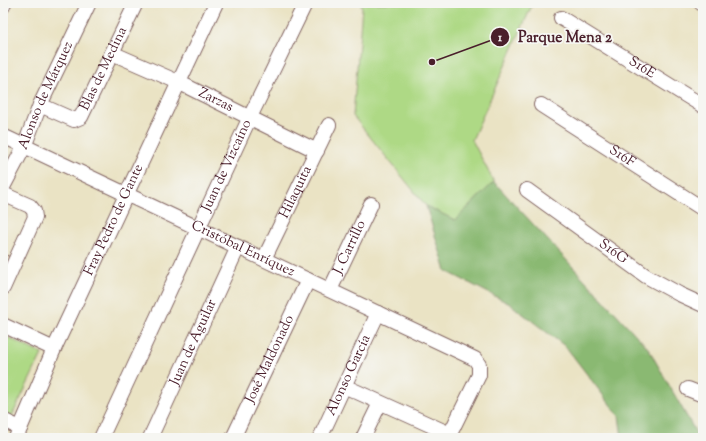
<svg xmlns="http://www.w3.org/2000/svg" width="706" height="441" viewBox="0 0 706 441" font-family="'Sorts Mill Goudy',serif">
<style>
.green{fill:#aed985;stroke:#7c7c58}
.forest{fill:#8ab972;stroke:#6a6c4e}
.building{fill:#d7a584}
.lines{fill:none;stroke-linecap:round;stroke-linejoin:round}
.minor-casing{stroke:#826461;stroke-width:16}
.minor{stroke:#fff;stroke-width:14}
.labels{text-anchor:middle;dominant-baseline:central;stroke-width:3.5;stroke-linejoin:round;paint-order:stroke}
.street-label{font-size:14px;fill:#4a1f2b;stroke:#f6f6f2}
.leader{fill:none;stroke:#4a1f2b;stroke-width:1.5}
.callout-dot{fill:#4a1f2b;stroke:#f6f6f2;stroke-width:1.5}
.mark-label{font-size:12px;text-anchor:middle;font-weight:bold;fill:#fff}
.callout-label{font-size:15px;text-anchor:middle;font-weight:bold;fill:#4a1f2b;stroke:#f6f6f2;stroke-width:3.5;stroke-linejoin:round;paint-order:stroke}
</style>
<rect width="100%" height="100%" fill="#f6f6f2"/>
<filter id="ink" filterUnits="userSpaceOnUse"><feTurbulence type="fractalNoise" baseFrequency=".025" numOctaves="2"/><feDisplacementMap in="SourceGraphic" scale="8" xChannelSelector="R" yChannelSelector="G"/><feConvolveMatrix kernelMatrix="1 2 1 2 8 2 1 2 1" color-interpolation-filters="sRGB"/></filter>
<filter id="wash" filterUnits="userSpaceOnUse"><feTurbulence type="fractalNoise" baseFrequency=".012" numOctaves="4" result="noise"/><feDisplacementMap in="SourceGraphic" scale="16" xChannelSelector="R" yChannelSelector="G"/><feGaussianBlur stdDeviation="0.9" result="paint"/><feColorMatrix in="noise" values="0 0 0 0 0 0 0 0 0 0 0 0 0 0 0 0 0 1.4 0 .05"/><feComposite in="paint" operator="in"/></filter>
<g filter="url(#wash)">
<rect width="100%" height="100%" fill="#eae3c4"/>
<!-- green -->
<g class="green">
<path d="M360 3H533L472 140 494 182 455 221 426 206 353 116 362 7Z"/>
<path d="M3 335 42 354 11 418 3 414Z"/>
</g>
<!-- forest -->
<path class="forest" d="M494 182 648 348 699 438H622L619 416 566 347 510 304 446 271 426 206 455 220Z"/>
<g id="blocks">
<!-- building -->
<path class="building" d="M3 253 10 257 7 264 3 263Z"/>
</g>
</g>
<g filter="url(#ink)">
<use href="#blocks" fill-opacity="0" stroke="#826461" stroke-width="1"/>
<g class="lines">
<defs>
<g id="minor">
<path d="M701 3 703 4"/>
<path d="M3 6 4 3"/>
<path id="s1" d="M561 18 703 106"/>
<path id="s2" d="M112 53 178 82 317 151"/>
<path id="s3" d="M40 105 74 120 81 117 136 3"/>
<path id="s4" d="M541 105 703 209"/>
<path id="s5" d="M3 136 475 359 479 365V375L448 438"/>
<path id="s6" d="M3 187 24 147 40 105 89 3"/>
<path id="s7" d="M527 190 646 276 679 294 703 305"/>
<path d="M3 194 30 206 34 211 35 217 3 288"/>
<path id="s8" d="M264 259 329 125"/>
<path id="s9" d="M330 290 371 204"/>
<path d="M3 325 54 349"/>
<path d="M344 386 450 434"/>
<path d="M688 389 703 395"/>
<path d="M3 420 20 428"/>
<path id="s10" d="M16 438 54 349 216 3"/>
<path id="s11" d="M101 438 250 117 305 4"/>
<path id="s12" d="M150 438 238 247"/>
<path id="s13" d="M233 438 308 280"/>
<path id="s14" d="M320 438 378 313"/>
<path d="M363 438 380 403"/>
</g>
</defs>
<!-- minor casing -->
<use href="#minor" class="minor-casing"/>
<!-- minor -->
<use href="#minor" class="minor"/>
</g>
</g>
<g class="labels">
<!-- street labels -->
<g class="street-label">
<text stroke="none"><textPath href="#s1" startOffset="95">S16E</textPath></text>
<text stroke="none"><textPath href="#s3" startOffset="98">Blas de Medina</textPath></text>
<text stroke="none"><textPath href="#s6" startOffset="101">Alonso de Márquez</textPath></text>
<text stroke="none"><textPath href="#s2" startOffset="114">Zarzas</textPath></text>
<text stroke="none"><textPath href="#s4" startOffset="96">S16F</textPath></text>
<text stroke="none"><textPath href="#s11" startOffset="300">Juan de Vizcaíno</textPath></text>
<text stroke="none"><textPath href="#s8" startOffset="74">Hilaquita</textPath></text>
<text stroke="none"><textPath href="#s10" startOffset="239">Fray Pedro de Gante</textPath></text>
<text stroke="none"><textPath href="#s9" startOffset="47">J. Carrillo</textPath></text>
<text stroke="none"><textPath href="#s5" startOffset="265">Cristóbal Enríquez</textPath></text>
<text stroke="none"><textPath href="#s7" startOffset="106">S16G</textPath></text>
<text stroke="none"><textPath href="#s12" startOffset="105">Juan de Aguilar</textPath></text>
<text stroke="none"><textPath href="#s13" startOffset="87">José Maldonado</textPath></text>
<text stroke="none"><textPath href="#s14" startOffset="69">Alonso García</textPath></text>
</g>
</g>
<!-- callouts -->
<path class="leader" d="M432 62L500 37"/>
<g class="callout-dot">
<circle cx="432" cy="62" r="4"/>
<circle cx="500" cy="37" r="10"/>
</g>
<g class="mark-label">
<text x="500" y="41">1</text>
</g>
<g class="callout-label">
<text x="565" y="42">Parque Mena 2</text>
</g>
<!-- margin -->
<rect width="706" height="441" fill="none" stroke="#f6f6f2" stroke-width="16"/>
</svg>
